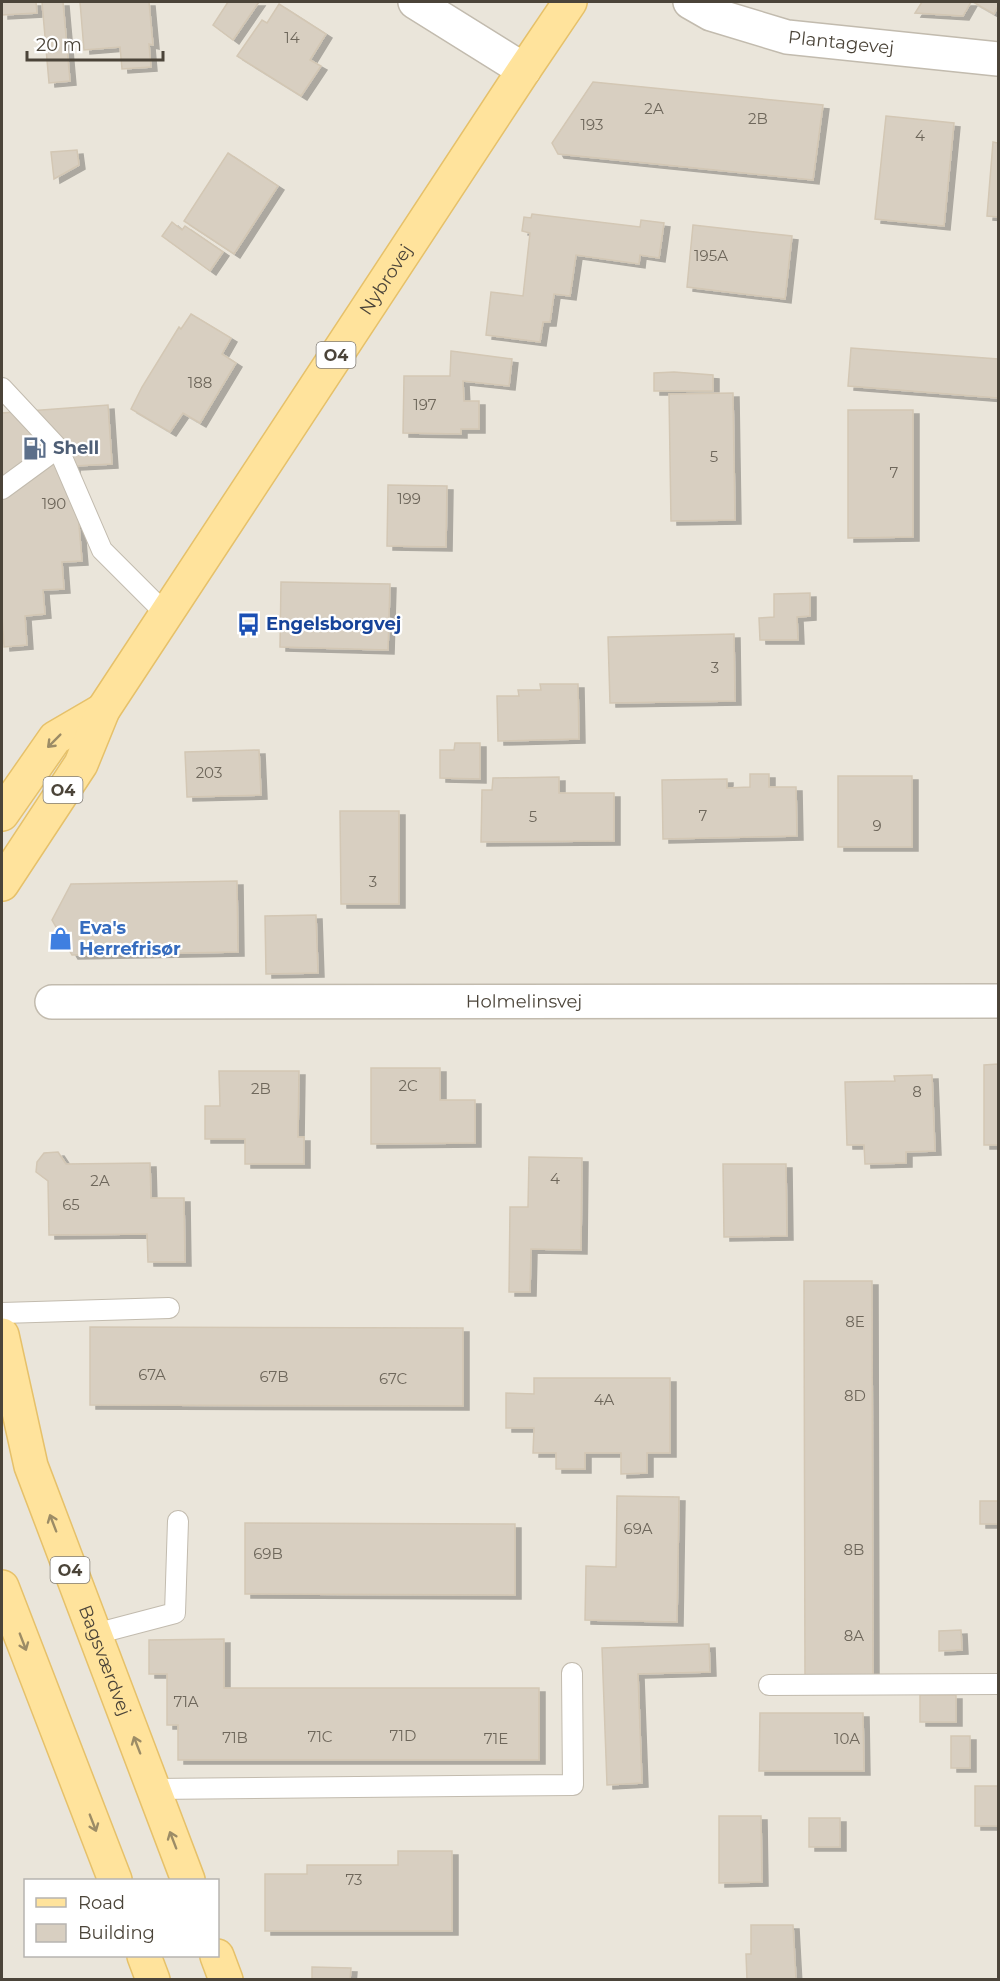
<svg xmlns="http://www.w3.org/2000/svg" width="1000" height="1981" viewBox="0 0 1000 1981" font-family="Montserrat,sans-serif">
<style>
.residential{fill:#eae5da;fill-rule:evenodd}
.building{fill:#d8cfc1;stroke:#d3c7b4;stroke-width:1.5;filter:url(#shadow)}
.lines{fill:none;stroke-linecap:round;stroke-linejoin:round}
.service-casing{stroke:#c2bbae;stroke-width:22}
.minor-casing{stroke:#c2bbae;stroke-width:36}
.primary-casing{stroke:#e6c16a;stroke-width:36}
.service{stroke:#fff;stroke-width:20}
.minor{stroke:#fff;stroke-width:33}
.primary{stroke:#ffe39c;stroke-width:33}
.oneway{stroke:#9c8c66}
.labels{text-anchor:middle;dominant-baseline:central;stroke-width:4.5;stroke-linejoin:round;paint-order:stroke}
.number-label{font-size:15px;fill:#6e675b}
.shield{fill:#fff;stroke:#817c74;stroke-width:1.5}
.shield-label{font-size:16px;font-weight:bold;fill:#4b4439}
.street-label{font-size:18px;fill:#4b4439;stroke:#fff}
.service-label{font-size:18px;font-weight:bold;fill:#4e5e75;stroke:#fff;text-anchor:start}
.transit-label{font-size:18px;font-weight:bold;fill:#164399;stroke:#fff;text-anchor:start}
.shop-label{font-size:18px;font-weight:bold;fill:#366cbe;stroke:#fff;text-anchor:start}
</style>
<defs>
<filter id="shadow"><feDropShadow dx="6" dy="4" stdDeviation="0" flood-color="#0004"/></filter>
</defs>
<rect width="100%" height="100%" fill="#f6f3ec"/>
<!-- residential -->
<path class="residential" d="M2 2H998V1979L2 1980ZM26 1880H218V1956H26Z"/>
<!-- building -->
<g class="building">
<path d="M2 2H36L37 13 2 15Z"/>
<path d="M42 2H63L70 81 49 83Z"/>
<path d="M80 2H149L153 45 149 44 151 67 122 69 120 47 84 50Z"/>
<path d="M228 2H259L233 40 213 25Z"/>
<path d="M922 2H971L963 16 915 13Z"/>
<path d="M973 2H998V6L994 14Z"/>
<path d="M279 4 326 34 310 60 321 66 301 96 237 56 262 20 267 23Z"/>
<path d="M593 82 823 105 813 180 558 154 552 143Z"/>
<path d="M886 116 954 123 944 226 875 219Z"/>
<path d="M993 142 998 143V217L987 216Z"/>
<path d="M77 150 79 165 54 179 51 152Z"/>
<path d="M228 153 278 186 234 254 184 221Z"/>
<path d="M532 214 640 227 641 220 664 223 659 258 640 255 639 264 576 255 570 296 554 294 550 322H543L540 342 486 335 491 292 523 296 530 233 522 231 524 217 531 218Z"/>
<path d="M172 222 182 230 185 226 223 252 210 271 162 236Z"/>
<path d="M693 225 792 236 785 299 687 287Z"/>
<path d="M191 314 231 338 222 354 236 363 200 423 183 413 170 432 131 409 142 387 179 327 181 329Z"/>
<path d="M851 348 998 359V398L848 386Z"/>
<path d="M451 351 512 359 509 386 463 381 464 401H479V429H461V434L403 433 404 376H450Z"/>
<path d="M674 372 713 375V391H654V373Z"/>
<path d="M733 393 735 520 671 521 669 394Z"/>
<path d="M108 405 112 464 74 466 82 561 62 562 64 589 43 590 45 614 25 616 27 645 4 647 2 615V413Z"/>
<path d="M848 410H913V537L848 538Z"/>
<path d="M388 485 447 486 446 547 387 546Z"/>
<path d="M281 582 390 584 388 650 280 647Z"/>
<path d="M810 593V616L797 617 798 640H760L759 618 774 617V594Z"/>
<path d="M734 634 735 701 610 703 608 637Z"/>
<path d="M540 684H578L579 739 498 741 497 696H519L518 690H541Z"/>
<path d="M455 743H480V779L440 778V750H454Z"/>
<path d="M259 750 261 795 187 797 185 752Z"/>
<path d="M750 774H769V787H796L797 836 663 839 662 780 727 779V788L750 787Z"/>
<rect x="838" y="776" width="74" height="71"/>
<path d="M559 777V793H614V841L481 842 482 790H492L493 778Z"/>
<path d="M340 811H399V904H341Z"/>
<path d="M237 881 238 952 72 955 52 920 71 884Z"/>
<path d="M316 915 318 973 266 974 265 916Z"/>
<path d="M998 1064V1145H984V1065Z"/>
<path d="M371 1068H440V1100H475V1143L371 1144Z"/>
<path d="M219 1071H299L298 1137H304V1164H245V1139H205V1106H220Z"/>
<path d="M932 1075 935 1151 906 1152V1163L865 1164 864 1145H847L845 1082 895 1081 894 1076Z"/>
<path d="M58 1152 66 1164 150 1163 151 1198H184L185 1262H148L147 1234 49 1235 48 1181 36 1172 37 1162 44 1153Z"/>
<path d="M529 1157 582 1158 581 1250 531 1249 530 1292H509L510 1207H528Z"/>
<path d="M723 1164H786L787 1236 724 1237Z"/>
<path d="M804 1281H872L873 1680 805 1681Z"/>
<path d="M90 1327 463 1328V1406L90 1405Z"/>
<path d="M534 1378H670V1453H647V1473L621 1474V1453H585V1469H556V1453H533L534 1428H506V1393L534 1394Z"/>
<path d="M617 1496 679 1497 677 1622 585 1620 586 1566 616 1567Z"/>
<rect x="980" y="1501" width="18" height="23"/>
<path d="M245 1523 515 1524V1595L245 1594Z"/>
<path d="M961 1630 962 1650 939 1651V1631Z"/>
<path d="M224 1639V1688H539V1760H178V1725H167V1674H149V1640Z"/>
<path d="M709 1644 710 1672 638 1674 642 1783 607 1785 602 1648Z"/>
<rect x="920" y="1695" width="36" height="27"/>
<path d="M760 1713H863L864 1771H759Z"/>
<rect x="951" y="1736" width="19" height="32"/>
<rect x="975" y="1786" width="23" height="40"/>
<path d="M719 1816H761L762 1882 719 1883Z"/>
<rect x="809" y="1818" width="31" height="29"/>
<path d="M398 1851H452V1931H265V1874H307V1865H398Z"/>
<path d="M751 1925H793L796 1980H747L746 1954H751Z"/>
<path d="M312 1967 351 1968 350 1980H312Z"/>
</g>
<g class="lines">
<defs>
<g id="service">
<path d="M2 388 58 448 102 550 166 614"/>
<path d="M2 489 58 448"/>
<path d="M2 1313 169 1308"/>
<path d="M95 1634 175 1613 178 1521"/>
<path d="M769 1685 998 1684"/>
<path d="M153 1789 573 1785 572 1673"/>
</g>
<g id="minor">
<path d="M415 2 524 70"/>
<path id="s1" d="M690 2 711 14 787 37 998 59"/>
<path id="s2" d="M52 1002 998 1001"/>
</g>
<g id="primary">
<path d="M2 814 55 738 103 710"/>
<path id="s3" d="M2 884 81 764 103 710 524 70 570 2"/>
<path id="s4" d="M2 1335 31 1466 188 1880"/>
<path d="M2 1587 115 1880"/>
<path d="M144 1956 153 1980"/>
<path d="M217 1956 226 1980"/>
</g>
</defs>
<!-- service casing -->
<use href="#service" class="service-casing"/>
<!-- minor casing -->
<use href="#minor" class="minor-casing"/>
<!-- primary casing -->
<use href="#primary" class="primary-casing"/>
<!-- service -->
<use href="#service" class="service"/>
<!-- minor -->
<use href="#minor" class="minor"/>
<!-- primary -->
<use href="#primary" class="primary"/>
</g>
<!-- one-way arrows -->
<defs><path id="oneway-shaft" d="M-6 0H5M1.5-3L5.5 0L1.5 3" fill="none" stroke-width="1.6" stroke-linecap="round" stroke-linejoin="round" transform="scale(1.5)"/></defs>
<g class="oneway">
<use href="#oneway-shaft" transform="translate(54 741) rotate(135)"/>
<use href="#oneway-shaft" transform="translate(53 1523) rotate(-111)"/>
<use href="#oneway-shaft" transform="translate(23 1642) rotate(69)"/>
<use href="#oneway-shaft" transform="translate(137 1745) rotate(-111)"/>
<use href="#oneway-shaft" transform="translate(93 1823) rotate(69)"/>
<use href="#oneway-shaft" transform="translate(173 1840) rotate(-111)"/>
</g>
<!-- icons -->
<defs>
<symbol id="fuel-bare" viewBox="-9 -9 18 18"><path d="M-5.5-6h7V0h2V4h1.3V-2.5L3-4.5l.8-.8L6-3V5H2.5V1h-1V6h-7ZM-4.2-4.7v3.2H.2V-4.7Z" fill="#5c6f8a" stroke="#fff" stroke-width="2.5" paint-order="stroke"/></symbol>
<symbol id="bus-bare" viewBox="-9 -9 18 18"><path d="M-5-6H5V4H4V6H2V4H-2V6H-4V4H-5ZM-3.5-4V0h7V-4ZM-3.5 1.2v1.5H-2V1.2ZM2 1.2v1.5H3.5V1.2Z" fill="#1a4fb4" stroke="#fff" stroke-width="2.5" paint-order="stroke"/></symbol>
<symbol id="shop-bare" viewBox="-9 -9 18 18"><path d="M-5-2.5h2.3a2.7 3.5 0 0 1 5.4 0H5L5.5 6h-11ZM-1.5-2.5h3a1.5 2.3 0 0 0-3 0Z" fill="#3f7fe0" stroke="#fff" stroke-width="2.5" paint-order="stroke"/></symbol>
</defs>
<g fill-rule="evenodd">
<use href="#fuel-bare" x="18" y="432" width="33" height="33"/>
<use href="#bus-bare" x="232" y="608" width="33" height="33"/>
<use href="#shop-bare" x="44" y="922" width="33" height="33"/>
</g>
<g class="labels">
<!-- number labels -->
<g class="number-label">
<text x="292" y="37">14</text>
<text x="654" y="108">2A</text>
<text x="758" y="118">2B</text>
<text x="592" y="124">193</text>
<text x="920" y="135">4</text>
<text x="711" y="255">195A</text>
<text x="200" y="382">188</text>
<text x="425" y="404">197</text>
<text x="714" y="456">5</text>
<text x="894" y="472">7</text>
<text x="409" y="498">199</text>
<text x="54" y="503">190</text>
<text x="715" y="667">3</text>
<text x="209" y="772">203</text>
<text x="703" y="815">7</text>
<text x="533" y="816">5</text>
<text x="877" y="825">9</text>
<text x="373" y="881">3</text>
<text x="408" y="1085">2C</text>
<text x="261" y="1088">2B</text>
<text x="917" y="1091">8</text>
<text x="555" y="1178">4</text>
<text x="100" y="1180">2A</text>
<text x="71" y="1204">65</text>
<text x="855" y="1321">8E</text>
<text x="152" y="1374">67A</text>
<text x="274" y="1376">67B</text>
<text x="393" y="1378">67C</text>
<text x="855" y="1395">8D</text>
<text x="604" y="1399">4A</text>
<text x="638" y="1528">69A</text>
<text x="854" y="1549">8B</text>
<text x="268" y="1553">69B</text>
<text x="854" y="1635">8A</text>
<text x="186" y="1701">71A</text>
<text x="403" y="1735">71D</text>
<text x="320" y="1736">71C</text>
<text x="235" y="1737">71B</text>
<text x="496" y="1738">71E</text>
<text x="847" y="1738">10A</text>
<text x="354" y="1879">73</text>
</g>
<!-- shield labels -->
<g class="shield">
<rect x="316.5" y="342" width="39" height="26" rx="4.5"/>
<rect x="43.5" y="777" width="39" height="26" rx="4.5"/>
<rect x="50.5" y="1557" width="39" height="26" rx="4.5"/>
</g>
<g class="shield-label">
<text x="336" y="355">O4</text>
<text x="63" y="790">O4</text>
<text x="70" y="1570">O4</text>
</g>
<!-- street labels -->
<g class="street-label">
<text stroke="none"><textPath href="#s1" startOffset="158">Plantagevej</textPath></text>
<text stroke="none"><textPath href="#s3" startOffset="717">Nybrovej</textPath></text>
<text stroke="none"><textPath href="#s2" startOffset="472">Holmelinsvej</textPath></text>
<text stroke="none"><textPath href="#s4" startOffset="342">Bagsværdvej</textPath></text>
</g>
<!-- service labels -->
<g class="service-label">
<text x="53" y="448">Shell</text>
</g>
<!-- transit labels -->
<g class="transit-label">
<text x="266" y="624">Engelsborgvej</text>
</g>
<!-- shop labels -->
<g class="shop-label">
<text x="79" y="928">Eva's<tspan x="79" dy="21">Herrefrisør</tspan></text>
</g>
</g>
<!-- border -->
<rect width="1000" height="1981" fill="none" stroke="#4b4439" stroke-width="6"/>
<!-- legend -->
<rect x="24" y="1879" width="195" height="78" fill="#ffffff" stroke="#b7b4b0" stroke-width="1.5"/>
<rect x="36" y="1898" width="30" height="9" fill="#ffe39c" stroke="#b7b4b0" stroke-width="1.5"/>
<text x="78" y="1909" font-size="18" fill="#4b4439">Road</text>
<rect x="36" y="1924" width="30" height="18" fill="#d8cfc1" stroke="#b7b4b0" stroke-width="1.5"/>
<text x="78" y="1939" font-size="18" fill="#4b4439">Building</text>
<!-- scale -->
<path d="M27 51v9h136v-9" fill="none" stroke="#4b4439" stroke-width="3"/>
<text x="36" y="51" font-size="18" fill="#4b4439" stroke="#ffffff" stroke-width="4.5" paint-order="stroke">20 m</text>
</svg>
